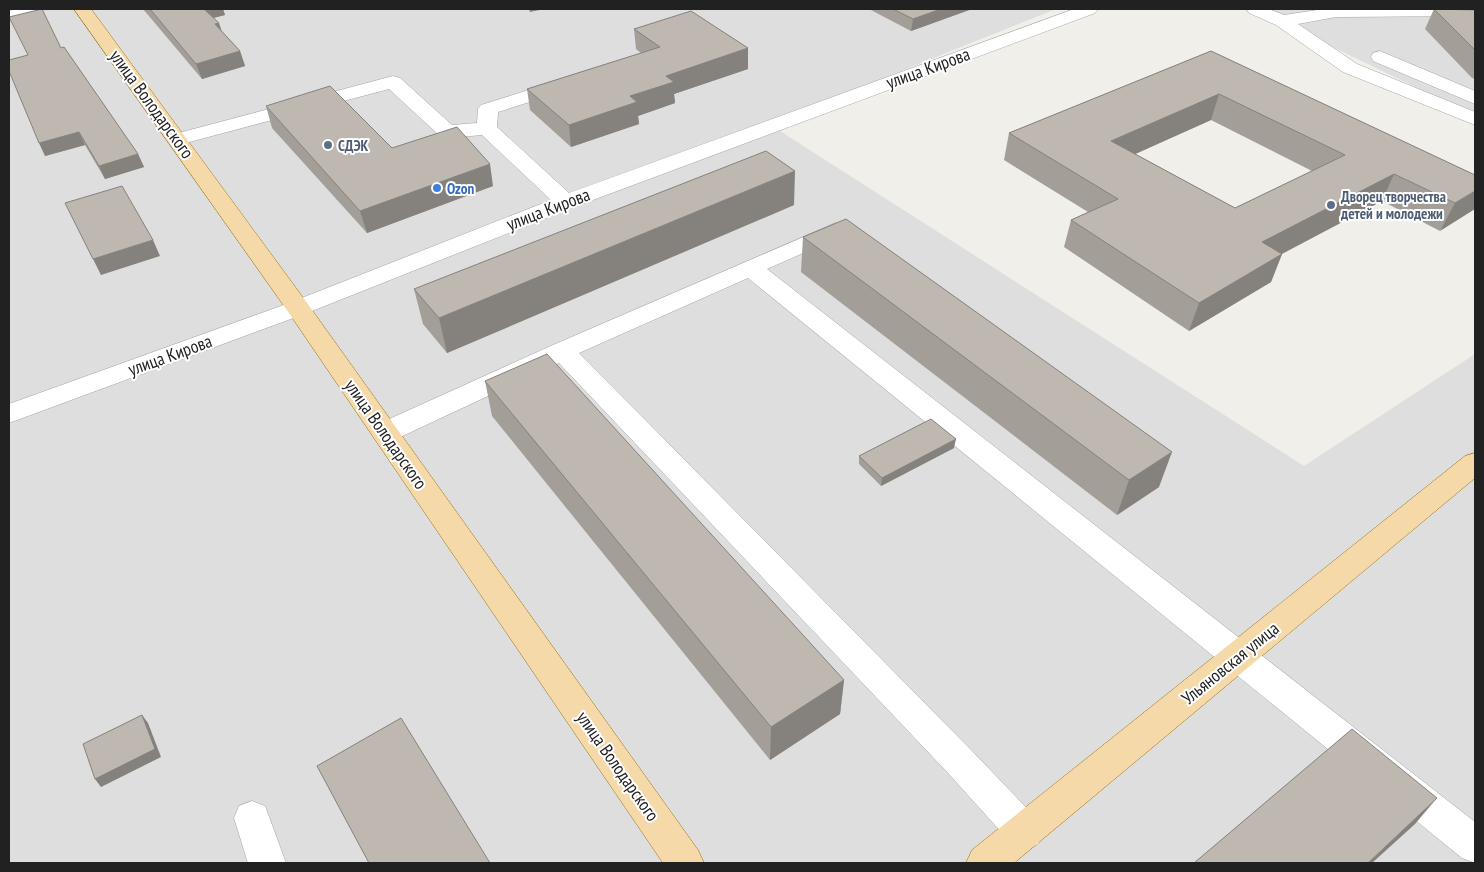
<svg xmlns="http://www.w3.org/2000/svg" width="1484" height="872" viewBox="0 0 1484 872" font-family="'PT Sans Narrow',sans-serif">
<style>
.residential{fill:#dfdede}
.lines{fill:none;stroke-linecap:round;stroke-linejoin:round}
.minor-casing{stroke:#a5a5a5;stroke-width:1}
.major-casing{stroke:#956f0a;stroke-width:1}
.minor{fill:#fff;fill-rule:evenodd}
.major{fill:#f6d9a8;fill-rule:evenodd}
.wall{fill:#a39e98;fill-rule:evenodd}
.shaded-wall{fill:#85817c}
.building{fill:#beb8b1;stroke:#85817c;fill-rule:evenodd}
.service-dot{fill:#5c6f8a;stroke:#fff;stroke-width:2}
.shop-dot{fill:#3f7fe0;stroke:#fff;stroke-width:2}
.labels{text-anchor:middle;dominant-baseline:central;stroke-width:4;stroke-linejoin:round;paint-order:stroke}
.far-service-label{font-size:15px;font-weight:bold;fill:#4e5e75;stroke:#fff;text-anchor:start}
.far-shop-label{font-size:15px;font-weight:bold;fill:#366cbe;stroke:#fff;text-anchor:start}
.street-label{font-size:18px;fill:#212121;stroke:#fff}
</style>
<rect width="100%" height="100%" fill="#f1efe9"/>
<!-- residential -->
<g class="residential">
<path d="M9 9H1056L769 124 1304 466 1475 354V863H9Z"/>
<path d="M1254 9H1475V116Z"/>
</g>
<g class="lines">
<defs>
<g id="minor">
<path d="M17 9H45L42 13 9 21V11Z"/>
<path d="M1074 9H1098L1095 13 574 207 307 313 9 423V404L289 303 551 200 482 135 447 138 440 136 389 89 178 145 171 143 168 139 171 135 393 76 400 78 452 125 477 123 478 109 481 105 564 79 571 81 574 85 571 89 498 112 497 127 569 193Z"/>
<path d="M1246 9H1269L1284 15 1324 9H1475V16L1336 17 1298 24 1357 64 1475 112V125L1343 72 1276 25 1249 13Z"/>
<path d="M1380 51 1475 91V104L1373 61 1371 57 1373 53Z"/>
<path d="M836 223 844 225 847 230 844 235 767 269 1475 822V863L1462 858 748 278 579 353 973 752 1038 820 1043 832 1038 844 1025 850 1012 844 949 774 559 363 396 439 386 442 376 439 372 432 376 425 553 345Z"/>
<path d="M252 801 265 806 286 863H248L234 818 239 806Z"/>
</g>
<g id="major">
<path d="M74 9H91L307 303 698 850 704 863H663L289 313Z"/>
<path d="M1475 453V478L1014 863H966L972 850 1465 456Z"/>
</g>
</defs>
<!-- minor casing -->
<use href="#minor" class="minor-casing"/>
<!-- major casing -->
<use href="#major" class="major-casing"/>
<!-- minor -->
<use href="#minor" class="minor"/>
<!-- major -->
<use href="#major" class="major"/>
</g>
<!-- wall -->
<g class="wall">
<path d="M143 9H223L225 15 213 18 222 32 240 51 245 66 202 79Z"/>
<path d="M869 9H972L911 31Z"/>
<path d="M1434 9 1475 10V79L1472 78 1425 29Z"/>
<path d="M634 29 748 69 674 94 675 103 638 116 639 124 571 147 530 110 527 89 641 53 636 49Z"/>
<path d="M61 48 138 154 144 167 105 179 85 145 45 156Z"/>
<path d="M1211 51 1475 175 1440 231 1382 201 1282 254 1271 282 1189 331 1064 247 1071 220 1088 212 1004 160 1009 133ZM1211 120 1312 171 1235 208 1135 154Z"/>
<path d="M266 106 392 148 493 186 367 233 272 128Z"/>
<path d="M794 205 447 353 423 324 414 289Z"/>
<path d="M803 237 1159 487 1117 515 801 272Z"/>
<path d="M485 381 844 680 840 714 770 760 492 416Z"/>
<path d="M954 448 881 486 859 464V456Z"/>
</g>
<!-- shaded-wall -->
<g class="shaded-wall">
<path d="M201 9H223L225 15 205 20Z"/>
<path d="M529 9H544L530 12Z"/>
<path d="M941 9H972L911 31 913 19Z"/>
<path d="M219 23 224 38 215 24Z"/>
<path d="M748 48V69L674 94 675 103 638 116 639 124 571 147 569 125 630 96 666 76Z"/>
<path d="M240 51 245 66 202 79 196 64Z"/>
<path d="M1219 94 1211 120 1104 168 1111 141Z"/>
<path d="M79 132 85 145 45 156 39 143Z"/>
<path d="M138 154 144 167 105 179 99 166Z"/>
<path d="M490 164 493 186 367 233 360 211Z"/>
<path d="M795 171 794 205 447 353 439 318Z"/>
<path d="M1394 174 1382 201 1251 270 1262 242Z"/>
<path d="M1475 191V209L1440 231 1455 203Z"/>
<path d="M153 240 160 256 101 275 93 259Z"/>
<path d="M1282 254 1271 282 1189 331 1199 303Z"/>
<path d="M956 439 954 448 881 486 882 478Z"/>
<path d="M1172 452 1159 487 1117 515 1129 480Z"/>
<path d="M844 680 840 714 770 760 771 727Z"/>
<path d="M142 715 148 723 161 757 101 787 95 779Z"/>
<path d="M1437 798 1415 824 1372 863H1368Z"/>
</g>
<!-- building -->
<g class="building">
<path d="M42 9 61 48 64 47 138 154 99 166 79 132 39 143 9 71V60L28 55 9 17Z"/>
<path d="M150 9H204L219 23 215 24 240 51 196 64Z"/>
<path d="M893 9H941L913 19Z"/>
<path d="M1434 9 1475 10V50Z"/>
<path d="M691 11 748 48 666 76 674 82 630 96 637 102 569 125 527 89 660 47 634 29Z"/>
<path d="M1211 51 1475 175V191L1455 203 1394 174 1262 242 1282 254 1199 303 1071 220 1118 199 1009 133ZM1219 94 1345 155 1235 208 1111 141Z"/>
<path d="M330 86 392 148 457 127 490 164 360 211 266 106Z"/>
<path d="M766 151 795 171 439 318 414 289Z"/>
<path d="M122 186 153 240 93 259 65 203Z"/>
<path d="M846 219 1172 452 1129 480 803 237Z"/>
<path d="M547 354 844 680 771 727 485 381Z"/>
<path d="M931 419 956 439 882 478 859 456Z"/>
<path d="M142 715 155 749 95 779 83 744Z"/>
<path d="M401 718 490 863H369L317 766Z"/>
<path d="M1352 729 1437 798 1368 863H1194Z"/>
</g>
<!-- markers -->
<g class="service-dot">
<circle cx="328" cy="145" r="5"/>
<circle cx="1331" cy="205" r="5"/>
</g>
<circle class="shop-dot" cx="437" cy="188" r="5"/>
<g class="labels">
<!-- far-service labels -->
<g class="far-service-label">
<text x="338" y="145">СДЭК</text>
<text x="1341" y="196">Дворец творчества<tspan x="1341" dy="17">детей и молодежи</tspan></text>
</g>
<!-- far-shop labels -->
<g class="far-shop-label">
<text x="447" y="188">Ozon</text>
</g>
<!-- street labels -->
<g class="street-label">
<text transform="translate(928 68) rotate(-20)">улица Кирова</text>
<text transform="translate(152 104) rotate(54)">улица Володарского</text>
<text transform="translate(548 209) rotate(-21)">улица Кирова</text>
<text transform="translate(170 355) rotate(-20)">улица Кирова</text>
<text transform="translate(386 434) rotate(55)">улица Володарского</text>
<text transform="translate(1230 663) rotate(-39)">Ульяновская улица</text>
<text transform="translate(618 766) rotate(55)">улица Володарского</text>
</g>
</g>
<!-- border -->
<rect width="1484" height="872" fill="none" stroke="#212121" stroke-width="20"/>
</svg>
